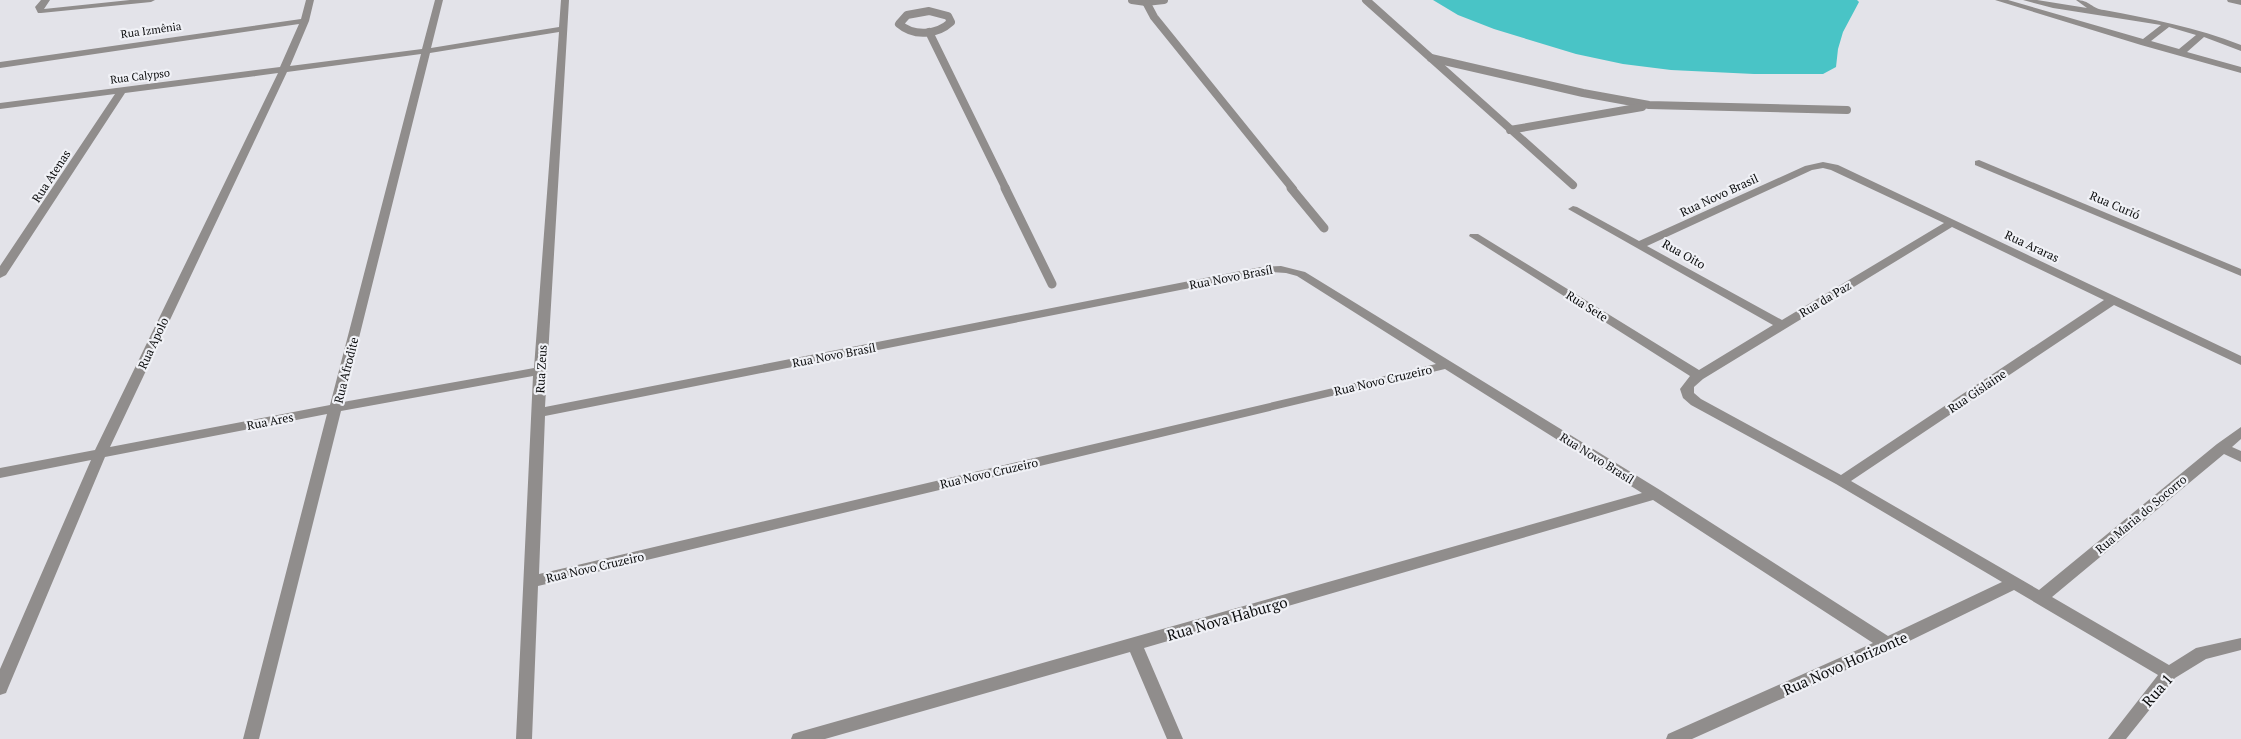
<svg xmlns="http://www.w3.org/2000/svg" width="2241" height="739" viewBox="0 0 2241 739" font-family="'PT Serif',serif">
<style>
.water{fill:#49c4c6}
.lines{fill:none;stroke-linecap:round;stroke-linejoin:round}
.service-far1{stroke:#908d8c;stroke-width:8}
.service{stroke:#908d8c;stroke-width:9}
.minor{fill:#908d8c;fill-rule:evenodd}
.labels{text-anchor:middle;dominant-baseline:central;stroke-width:4.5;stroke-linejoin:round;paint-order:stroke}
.far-street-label{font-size:11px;fill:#0b0c0d;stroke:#f0f1f6}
.street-label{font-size:12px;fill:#0b0c0d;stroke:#f0f1f6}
.near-street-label{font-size:15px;fill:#0b0c0d;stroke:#f0f1f6}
</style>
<rect width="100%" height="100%" fill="#e3e3e9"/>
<!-- water -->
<path class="water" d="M1433 0H1857L1859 2 1843 32 1838 49 1836 67 1823 74H1754L1671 70 1623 64 1576 54 1494 29 1458 15Z"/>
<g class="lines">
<!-- service-far1 -->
<g class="service-far1">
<path d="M1132 0 1146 2 1164 0"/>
<path d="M1366 0 1573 185"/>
<path d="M1146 2 1154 17 1293 189"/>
<path d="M929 11 948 16 951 22C937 35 914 37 899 24L907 15Z"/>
<path d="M929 32 1006 189"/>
<path d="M1431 58 1583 93 1649 105 1847 110"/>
<path d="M1510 130 1642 107"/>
</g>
<!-- service -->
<g class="service">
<path d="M1005 188 1052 284"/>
<path d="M1291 188 1324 228"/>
</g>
<!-- minor -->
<g class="minor">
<path d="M41 0H50L44 9 130 0H155L151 2 41 13H38L35 7Z"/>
<path d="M306 0H314L309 21 290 66 422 49 435 0H443L431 48 559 27 561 0H569L545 407 1261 267 1281 266 1305 272 1660 490 1888 636 2002 582 1836 484 1691 405 1683 398 1680 389 1690 376 1469 236 1470 234H1478L1699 370 1773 325 1568 209 1573 206 1577 207 1639 241 1805 166 1823 162 1838 165 2241 356V365L2114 305 1851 481 2039 590 2217 444 2241 427V439L2232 447 2241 451V462L2224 454 2052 597 2169 665 2196 648 2241 638V650L2206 659 2175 678 2126 739H2108L2158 675 2014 590 1893 649 1692 739H1666L1668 734 1873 643 1653 500 1144 648 1183 739H1167L1130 652 825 739H791L793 734 799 732 1642 493 1445 369 538 586 532 739H516L533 376 341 411 259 739H243L327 414 105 457 8 688 6 693 0 695V669L91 460 0 478V468L95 450 278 73 125 93 6 275 0 278V266L115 94 0 109V103L280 67 299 24 0 68V62L301 19ZM559 32 534 368 343 402 430 53ZM421 54 330 405 110 447 287 72ZM1823 168 1831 170 1944 223 1782 320 1647 246 1812 170ZM1952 227 2104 300 1841 475 1701 399 1694 393V387L1703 379ZM1271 272 1286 273 1297 276 1436 364 539 574 545 416Z"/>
<path d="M1995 0H2008L2143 39 2161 25 2053 8 2023 0H2037L2087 8 2076 0C2090 0 2092 9 2104 10 2151 19 2196 27 2241 45V51L2204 37 2187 52 2241 67V73L2141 45ZM2169 27 2196 35 2179 49 2151 41Z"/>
<path d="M2227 0H2241V5L2228 2Z"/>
<path d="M1979 160 2241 269V276L1975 165V161Z"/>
</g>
</g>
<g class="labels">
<!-- far-street labels -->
<g class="far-street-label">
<text transform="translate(151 30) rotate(-8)">Rua Izmênia</text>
<text transform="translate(140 76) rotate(-7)">Rua Calypso</text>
</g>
<!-- street labels -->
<g class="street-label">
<text transform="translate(51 176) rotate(-57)">Rua Atenas</text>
<text transform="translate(1719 195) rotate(-25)">Rua Novo Brasil</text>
<text transform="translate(2115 205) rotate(23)">Rua Curió</text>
<text transform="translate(2032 246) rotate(25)">Rua Araras</text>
<text transform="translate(1684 254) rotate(29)">Rua Oito</text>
<text transform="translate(1231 277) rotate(-11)">Rua Novo Brasíl</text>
<text transform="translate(1825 299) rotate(-31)">Rua da Paz</text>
<text transform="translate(1587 306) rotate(32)">Rua Sete</text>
<text transform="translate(153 343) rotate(-65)">Rua Apolo</text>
<text transform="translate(834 355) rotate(-11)">Rua Novo Brasíl</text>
<text transform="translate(541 369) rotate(-87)">Rua Zeus</text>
<text transform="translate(346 370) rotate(-76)">Rua Afrodite</text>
<text transform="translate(1383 380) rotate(-13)">Rua Novo Cruzeiro</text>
<text transform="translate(1977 391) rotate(-34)">Rua Gislaine</text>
<text transform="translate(270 421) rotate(-11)">Rua Ares</text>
<text transform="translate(1597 458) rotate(32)">Rua Novo Brasíl</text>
<text transform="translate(989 473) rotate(-13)">Rua Novo Cruzeiro</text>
<text transform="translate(2141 514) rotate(-40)">Rua Maria do Socorro</text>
<text transform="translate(595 567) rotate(-13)">Rua Novo Cruzeiro</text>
</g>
<!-- near-street labels -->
<g class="near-street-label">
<text transform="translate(1227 618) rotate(-16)">Rua Nova Haburgo</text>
<text transform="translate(1845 663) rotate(-24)">Rua Novo Horizonte</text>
<text transform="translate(2157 690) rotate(-49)">Rua 1</text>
</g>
</g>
</svg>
